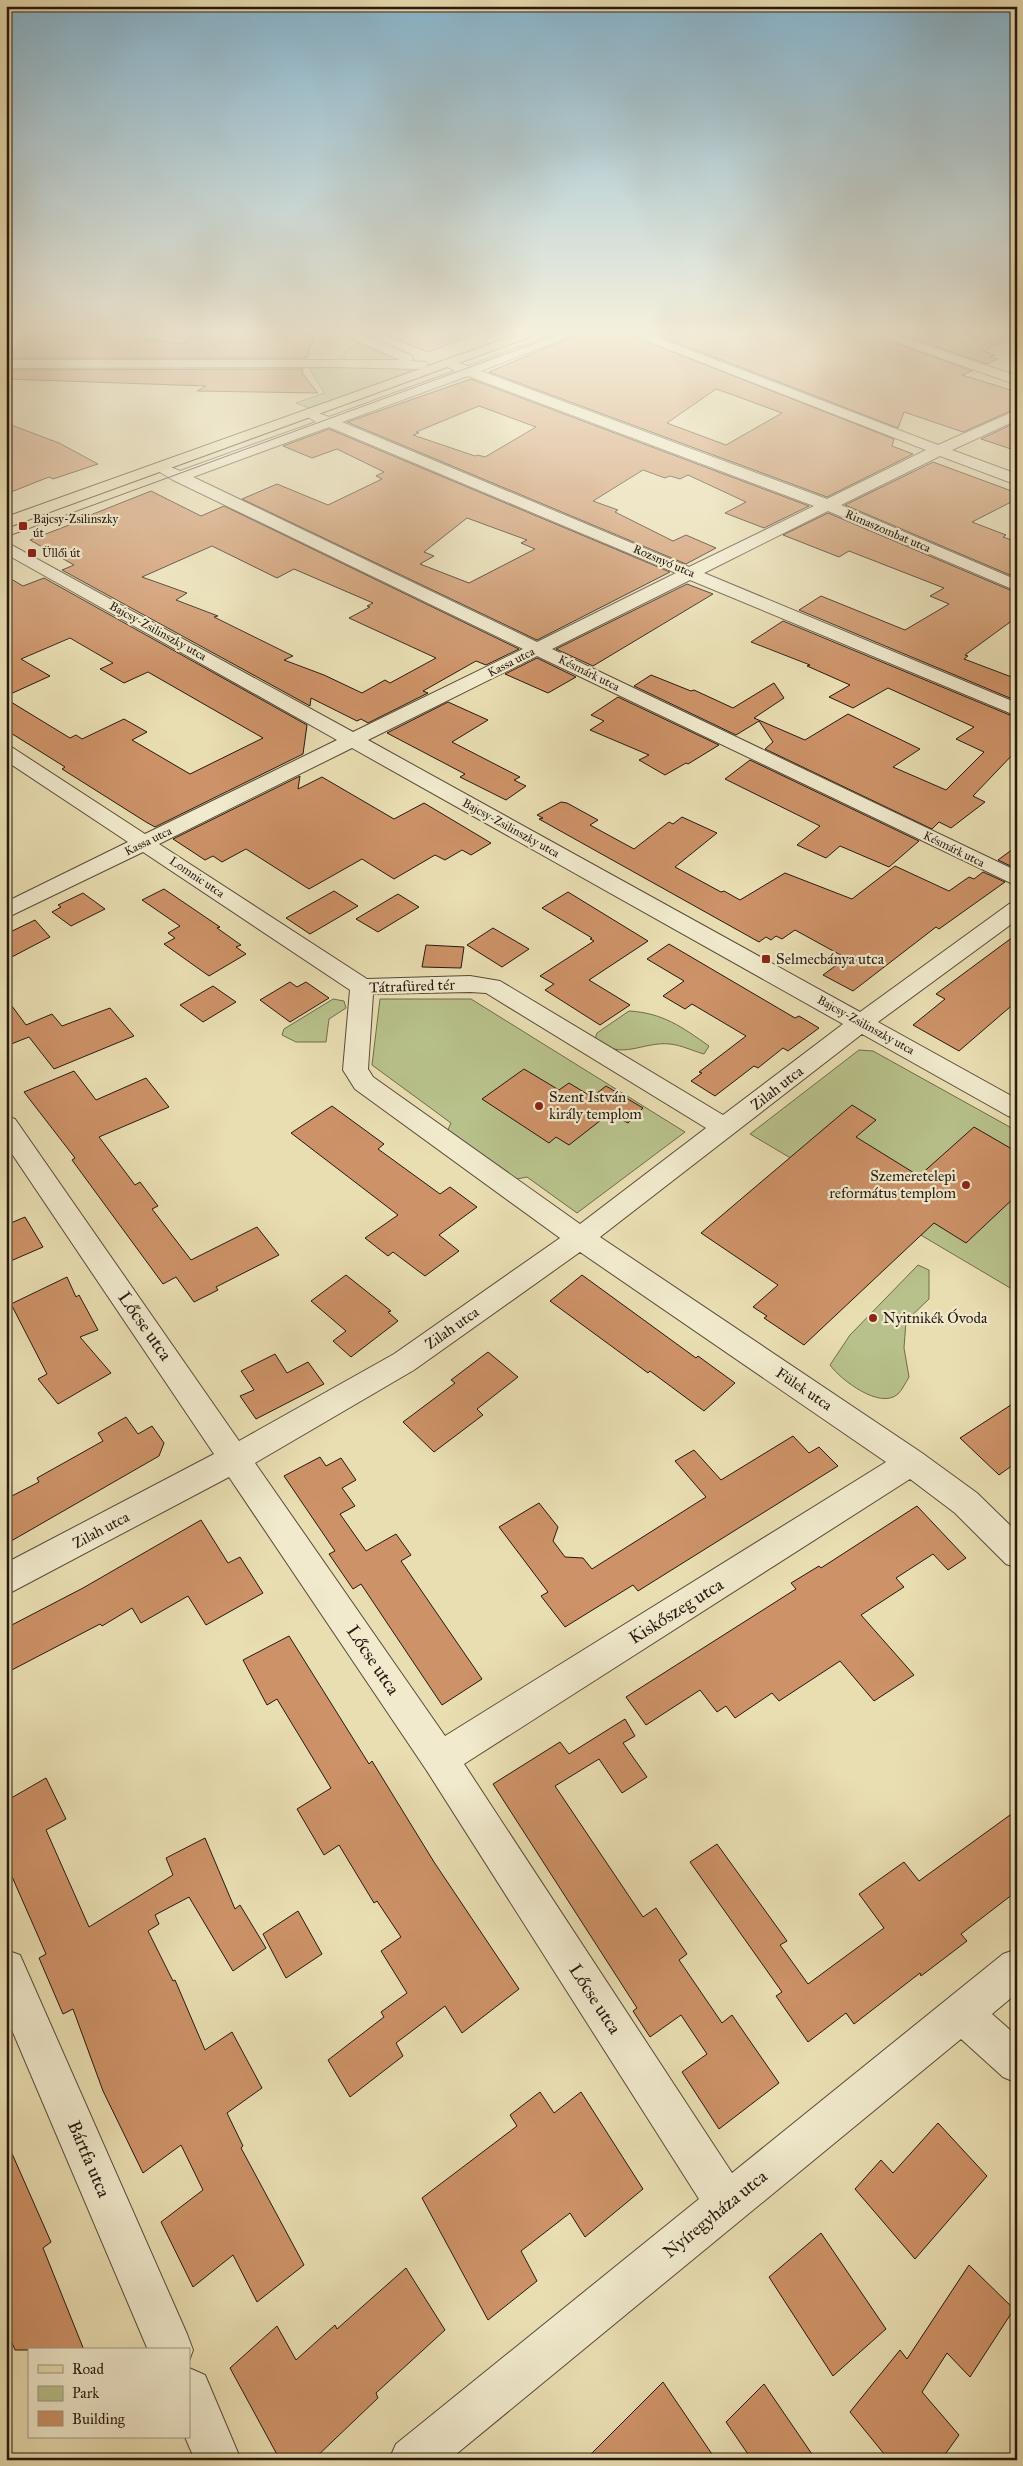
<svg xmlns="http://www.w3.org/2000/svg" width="1023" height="2466" viewBox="0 0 1023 2466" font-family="'IM FELL Great Primer',serif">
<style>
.green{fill:#b8c18b;stroke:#6f6c4d}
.building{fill:#cd9267;stroke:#26180f;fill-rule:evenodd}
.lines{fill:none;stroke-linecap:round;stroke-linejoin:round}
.minor-casing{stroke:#574a38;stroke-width:2}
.major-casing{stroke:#26180f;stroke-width:2}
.minor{fill:#f1eacd;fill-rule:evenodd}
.major{fill:#e9deb2;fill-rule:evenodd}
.tram{stroke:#26180f;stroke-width:1}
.poi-dot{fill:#8f2418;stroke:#f1eacd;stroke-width:2}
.labels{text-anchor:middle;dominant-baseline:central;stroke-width:4.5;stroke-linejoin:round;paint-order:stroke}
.far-poi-label{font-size:12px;fill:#26180f;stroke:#f1eacd;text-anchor:start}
.far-street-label{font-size:12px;fill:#26180f;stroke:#f1eacd}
.poi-label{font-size:15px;fill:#26180f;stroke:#f1eacd;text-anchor:start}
.street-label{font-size:15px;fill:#26180f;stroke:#f1eacd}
.near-street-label{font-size:18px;fill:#26180f;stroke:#f1eacd}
</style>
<rect width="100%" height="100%" fill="#e9deb2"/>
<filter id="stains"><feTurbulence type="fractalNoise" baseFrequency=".004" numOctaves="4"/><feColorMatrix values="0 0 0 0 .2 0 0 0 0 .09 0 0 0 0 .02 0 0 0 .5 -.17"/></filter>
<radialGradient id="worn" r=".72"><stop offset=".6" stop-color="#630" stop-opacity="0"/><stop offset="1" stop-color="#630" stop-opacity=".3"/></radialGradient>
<!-- green -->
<g class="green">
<path d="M360 343 401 360 398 366 413 372 309 408 296 403 324 393 308 366H335L348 349Z"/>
<path d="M333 999 344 1001 346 1008 329 1019 326 1042H296L282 1035 284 1029Z"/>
<path d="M380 999H471L685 1132 577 1213 527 1177 507 1181 445 1136 451 1123 372 1065Z"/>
<path d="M629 1011C663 1013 682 1027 709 1046L704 1054C693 1051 681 1045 670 1044 642 1041 621 1062 595 1039L597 1033Z"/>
<path d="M859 1050 873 1051 1017 1131V1292L750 1134Z"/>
<path d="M918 1265 929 1270V1299L906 1321 904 1348 909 1377C906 1382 902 1390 898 1394 880 1410 841 1380 830 1365L850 1335Z"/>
</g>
<!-- building -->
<g class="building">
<path d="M31 330H59L55 337 141 338 185 344 192 330H316L307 358H9Z"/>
<path d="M377 330H479V333L428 352 376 332Z"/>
<path d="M588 330H617L894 439 892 446 913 454 827 497 489 372ZM716 389 733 395 782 413 726 445 667 423Z"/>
<path d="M644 330H860L972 371 962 375 1017 392V408L963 432 904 412 898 428Z"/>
<path d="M889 330H1017V336L983 351 995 355 990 357 998 359 987 364Z"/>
<path d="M303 369 302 373 318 393 197 391 206 386 6 379V370Z"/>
<path d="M471 379 809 506 764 528 725 513 746 502 688 475 680 479 670 476 665 478 643 470 593 501 618 510 615 512 673 541 686 535 716 548 686 564 347 422ZM479 406 536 427 485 457 478 455 475 456 413 435 419 433 416 432Z"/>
<path d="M1017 422V451L981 439Z"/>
<path d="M6 423 59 443 98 464 53 479 49 477 6 494Z"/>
<path d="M329 429 670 572 537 640 242 499 277 484 328 505 382 479 376 476 384 472 337 449 312 458 283 446ZM467 518 527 540 521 543 535 549 469 583 420 564 434 556 424 552Z"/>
<path d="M933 462 1017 493V499L972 522 1006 535 1003 537 1017 542V578L845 505Z"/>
<path d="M151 491 201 516 224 506 519 649 486 665 476 661 423 691 428 693 368 723 361 719 357 721 311 698 310 706 62 570 74 565 30 540 90 517 88 516ZM212 546 277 578 294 569 373 603 367 606 370 607 349 618 436 658 390 683 385 680 362 693 324 675 284 660 293 656 214 617 218 616 176 600 187 593 142 577Z"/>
<path d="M828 513 1017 593V617L965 655 968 656 964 659 1017 679V701L799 610 821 596 905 630 949 604 930 596 944 588 849 551 839 557 783 535Z"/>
<path d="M6 576 23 586 44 578 307 725 303 754 155 827 146 822 62 769 65 767 6 730V699L70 738 76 735 82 739 124 719 147 732 132 740 190 774 263 738 148 672 124 683 100 669 113 663 70 638 21 659 50 676 6 696Z"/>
<path d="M687 584 713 594 593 666 556 649Z"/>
<path d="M783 621 1017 718V750L973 796 985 802 951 828 939 822 932 829 765 749 773 742 759 721 736 735 634 686 651 675 691 691 694 690 733 708 774 683 784 698 754 718 805 740 848 714 920 749 893 767 946 790 984 752 956 739 974 727 888 688 853 708 829 697 850 685 807 666 810 665 751 642Z"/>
<path d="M537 658 576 677 548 693 505 674Z"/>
<path d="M618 697 719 745 688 764 686 763 665 775 639 760 649 755 590 730 604 721 591 715Z"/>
<path d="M448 702 488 720 452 742 520 777 514 780 526 786 506 800 460 777 465 774 387 733Z"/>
<path d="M750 760 919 841 889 867 840 846 826 858 797 845 820 826 725 779Z"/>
<path d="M300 776 298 789 322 777 394 819 424 803 491 843 471 855 462 850 445 860 435 855 394 879 362 859 309 889 246 849 222 862 213 856 205 860 173 839Z"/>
<path d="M561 802 567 803 598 820 590 825 634 849 669 822 673 824 682 817 717 833 675 867 721 892 724 891 740 900 785 873 852 899 895 866 949 891 969 877 974 879 983 872 1005 882 939 929 936 927 853 991 823 975 846 958 795 930 782 939 776 936 771 940 766 937 759 942 539 819 543 818 537 815Z"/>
<path d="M1017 846V869L998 860Z"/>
<path d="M164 889 220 927 217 928 241 945 236 947 246 954 209 976 164 944 175 938 168 933 180 926 142 900Z"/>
<path d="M334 891 358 906 310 934 286 918Z"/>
<path d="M568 892 648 941 589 980 630 1005 600 1025 545 990 554 984 540 976 594 941 590 939 592 938 542 908Z"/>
<path d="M83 893 105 909 71 926 52 912 61 907 58 905Z"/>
<path d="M398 894 419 907 378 932 356 919Z"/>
<path d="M35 920 50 937 6 960V934Z"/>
<path d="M493 928 529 949 502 967 467 945Z"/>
<path d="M1017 934V1001L959 1051 913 1025 945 999 936 994Z"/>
<path d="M669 944 795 1018 799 1016 819 1028 788 1051 783 1048 758 1068 754 1066 715 1096 691 1081 702 1073 699 1072 746 1036 692 1004 685 1009 663 996 684 981 647 959Z"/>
<path d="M426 945 464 947 461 968 422 967Z"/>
<path d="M290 982 297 987 306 982 329 998 290 1022 260 1000Z"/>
<path d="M213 986 236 1002 203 1022 180 1005Z"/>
<path d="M6 998 26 1025 52 1014 62 1026 110 1008 134 1036 54 1069 29 1037 6 1046Z"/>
<path d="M524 1069 559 1090 569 1083 592 1097 606 1086 643 1108 628 1123 610 1113 569 1145 556 1137 549 1143 482 1099Z"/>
<path d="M74 1071 96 1100 146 1078 169 1107 99 1137 135 1185 140 1182 158 1206 152 1209 191 1260 257 1227 279 1255 216 1287 218 1290 194 1302 176 1277 163 1284 72 1160 75 1158 24 1092Z"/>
<path d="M852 1105 876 1120 856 1137 919 1176 974 1127 1017 1152V1195L966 1243 934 1223 804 1345 764 1318 767 1316 753 1307 778 1285 701 1233Z"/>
<path d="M332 1106 384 1144 378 1149 440 1194 450 1187 477 1207 439 1235 459 1251 425 1276 393 1252 388 1256 365 1238 398 1215 291 1133Z"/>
<path d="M25 1217 43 1247 6 1263V1225Z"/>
<path d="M346 1275 391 1311 388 1312 398 1321 351 1357 333 1341 346 1331 311 1301Z"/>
<path d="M582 1275 696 1358 698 1356 735 1383 704 1411 650 1371 648 1373 550 1301Z"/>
<path d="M67 1277 76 1297 79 1295 98 1330 80 1337 111 1373 58 1404 38 1379 47 1374 11 1304Z"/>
<path d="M488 1352 518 1377 477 1409 483 1415 434 1452 403 1422 455 1383 451 1380Z"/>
<path d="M275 1354 287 1373 308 1362 324 1384 256 1419 240 1396 254 1390 241 1371Z"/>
<path d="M1017 1401V1462L999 1475 960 1438Z"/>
<path d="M126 1417 138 1434 152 1426 164 1443 159 1456 6 1544V1499L39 1482 37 1478 103 1441 98 1433Z"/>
<path d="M793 1436 809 1453 819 1447 838 1466 638 1591 633 1585 565 1627 541 1596 548 1592 499 1527 539 1503 558 1527 553 1541 565 1557 583 1558 592 1569 706 1497 675 1461 694 1450 721 1480Z"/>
<path d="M320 1457 326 1466 341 1458 356 1480 342 1488 355 1506 340 1514 366 1551 396 1534 411 1555 401 1561 482 1679 442 1705 361 1584 353 1589 329 1554 335 1551 284 1476Z"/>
<path d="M917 1506 966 1558 948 1570 933 1554 896 1578 904 1587 861 1615 914 1675 874 1701 840 1661 779 1701 772 1693 735 1718 726 1706 717 1712 700 1690 646 1725 626 1697 796 1589 791 1583 819 1566 821 1568Z"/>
<path d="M201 1520 228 1563 240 1557 263 1593 206 1625 188 1596 141 1623 132 1608 102 1626 100 1624 6 1673V1628L83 1588Z"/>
<path d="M289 1636 369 1764 372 1761 434 1862 519 1989 462 2033 445 2006 396 2043 403 2056 350 2097 328 2060 384 2017 381 2012 407 1993 381 1951 401 1937 377 1901 374 1903 339 1845 324 1855 297 1809 331 1788 277 1699 267 1705 243 1660Z"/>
<path d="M625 1719 635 1736 623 1743 647 1777 622 1793 599 1759 555 1786 643 1917 656 1908 687 1954 679 1960 722 2023 732 2015 779 2083 719 2129 682 2072 707 2054 681 2015 650 2037 633 2011 637 2008 493 1784 560 1742 569 1754Z"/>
<path d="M46 1778 66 1819 46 1830 89 1927 173 1875 166 1858 205 1838 235 1909 240 1905 266 1948 233 1971 189 1897 155 1915 159 1924 148 1931 173 1981 175 1980 205 2050 232 2032 262 2088 227 2113 243 2146 241 2148 304 2265 257 2302 233 2255 193 2287 161 2222 203 2190 181 2145 143 2173 103 2091 73 2009 63 2014 39 1958 46 1954 6 1863V1801Z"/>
<path d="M1017 1810V1891L961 1934 967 1941 921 1976 920 1973 854 2024 846 2013 808 2042 776 1996 782 1992 690 1862 717 1844 787 1941 780 1945 808 1984 884 1928 859 1894 904 1862 919 1881Z"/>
<path d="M298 1911 322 1954 286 1978 263 1934Z"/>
<path d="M540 2092 554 2113 581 2092 643 2189 585 2237 570 2213 521 2251 537 2281 488 2320 422 2198 517 2126 510 2115Z"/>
<path d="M938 2123 987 2176 915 2259 855 2189 881 2160 893 2173Z"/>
<path d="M6 2140 51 2242 43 2248 84 2350H15L6 2328Z"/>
<path d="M821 2233 886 2329 833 2376 769 2277Z"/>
<path d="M969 2265 1014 2309 970 2377 947 2353 922 2392 959 2435 941 2460H889L850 2412 900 2350 907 2359Z"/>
<path d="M406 2268 445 2330 376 2393 378 2398 313 2460H280L230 2368 277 2326 296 2360 335 2325 337 2329Z"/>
<path d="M663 2382 716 2460H585Z"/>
<path d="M764 2384 816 2460H752L726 2422Z"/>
</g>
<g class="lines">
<defs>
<g id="minor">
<path d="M332 330H351L411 355 413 358 411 361 426 362 428 365 421 369 331 367 6 368V360H400Z"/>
<path d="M566 330H586L481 371 827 499 926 450 619 330H638L938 445 1017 410V420L952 450 1017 474V485L940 456 841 505 1017 580V591L828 511 704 573 1017 703V716L690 580 552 649 1017 871V886L537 656 368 740 860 1012 1009 904 1017 902V920L878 1022 1017 1099V1119L1008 1116 862 1034 600 1237 922 1453 977 1493 1017 1532V1568L1006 1564 955 1513 910 1479 464 1764 732 2173 1003 1954 1017 1949V1993L992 2014 1017 2036V2083L1003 2077 961 2039 449 2460H389L396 2444 699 2199 427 1771 229 1477 6 1595V1563L214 1454 6 1145V1116L15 1119 239 1441 394 1354 560 1238 355 1089 343 1070 350 990 143 852 6 918V902L128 842 6 761V746L13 748 145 834 337 740 6 554V542L353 732 523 649 173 480 153 468 161 463 180 471 316 422 303 414 305 411 310 410 329 417 455 371 442 364 444 361 449 360 468 366ZM468 376 814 506 689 567 342 422ZM329 427 676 573 537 642 193 477ZM352 748 843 1024 723 1115 500 981 470 976 367 979 159 844ZM470 992 486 993 706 1128 580 1224 373 1077 368 1069 373 994ZM580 1252 886 1462 445 1736 255 1463 414 1370Z"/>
<path d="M862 330H882L1017 376V385Z"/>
<path d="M6 1950 20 1955 187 2334 193 2350 189 2361V2350H148L6 2016Z"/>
<path d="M189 2368 205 2375 241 2460H195L185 2437H189Z"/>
</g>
<path id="major" d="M529 330H549L6 528V517Z"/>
</defs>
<!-- minor casing -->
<use href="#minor" class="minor-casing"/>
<!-- major casing -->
<use href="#major" class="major-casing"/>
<!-- minor -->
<use href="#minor" class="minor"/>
<!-- major -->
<use href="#major" class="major"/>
<!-- tram -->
<path class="tram" d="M6 537 571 330"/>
</g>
<!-- sky -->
<linearGradient id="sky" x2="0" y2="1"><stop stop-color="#87b7d2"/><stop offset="0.49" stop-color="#f5f0dc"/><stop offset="1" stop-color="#f5f0dc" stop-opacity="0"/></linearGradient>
<rect width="1023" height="676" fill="url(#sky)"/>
<!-- markers -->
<g class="poi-dot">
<rect x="18" y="521" width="10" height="10" rx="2.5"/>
<rect x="27" y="548" width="10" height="10" rx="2.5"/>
<rect x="761" y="954" width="10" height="10" rx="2.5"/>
<circle cx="539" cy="1106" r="5"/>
<circle cx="966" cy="1185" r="5"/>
<circle cx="873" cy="1318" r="5"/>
</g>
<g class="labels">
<!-- far-poi labels -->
<g class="far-poi-label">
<text x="33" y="519">Bajcsy-Zsilinszky<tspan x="33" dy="14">út</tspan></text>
<text x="42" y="553">Üllői út</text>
</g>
<!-- far-street labels -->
<g class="far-street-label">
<text transform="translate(888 531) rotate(23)">Rimaszombat utca</text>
<text transform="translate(664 561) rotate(23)">Rozsnyó utca</text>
<text transform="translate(158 631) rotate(29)">Bajcsy-Zsilinszky utca</text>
<text transform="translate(511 662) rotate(-27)">Kassa utca</text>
<text transform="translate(589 673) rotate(26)">Késmárk utca</text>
<text transform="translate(511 828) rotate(29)">Bajcsy-Zsilinszky utca</text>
<text transform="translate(148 841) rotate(-26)">Kassa utca</text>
<text transform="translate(954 849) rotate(26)">Késmárk utca</text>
<text transform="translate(197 877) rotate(34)">Lomnic utca</text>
<text transform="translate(866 1025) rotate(29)">Bajcsy-Zsilinszky utca</text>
</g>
<!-- poi labels -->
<g class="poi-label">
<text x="776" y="959">Selmecbánya utca</text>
<text x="549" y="1097">Szent István<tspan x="549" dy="17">király templom</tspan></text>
<text x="956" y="1176" text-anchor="end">Szemeretelepi<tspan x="956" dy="17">református templom</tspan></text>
<text x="883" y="1318">Nyitnikék Óvoda</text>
</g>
<!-- street labels -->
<g class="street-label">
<text transform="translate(412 986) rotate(-2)">Tátrafüred tér</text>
<text transform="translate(777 1088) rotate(-38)">Zilah utca</text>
<text transform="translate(452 1328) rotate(-35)">Zilah utca</text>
<text transform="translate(804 1389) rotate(34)">Fülek utca</text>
<text transform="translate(101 1530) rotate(-28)">Zilah utca</text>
</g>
<!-- near-street labels -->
<g class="near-street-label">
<text transform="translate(145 1326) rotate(55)">Lőcse utca</text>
<text transform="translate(676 1611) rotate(-32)">Kiskőszeg utca</text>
<text transform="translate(373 1660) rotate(56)">Lőcse utca</text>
<text transform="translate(595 1999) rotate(57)">Lőcse utca</text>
<text transform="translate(89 2159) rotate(67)">Bártfa utca</text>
<text transform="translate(715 2214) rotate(-39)">Nyíregyháza utca</text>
</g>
</g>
<!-- margin -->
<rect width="1023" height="2466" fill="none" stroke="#e9deb2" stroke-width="25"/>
<rect x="8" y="8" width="1008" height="2451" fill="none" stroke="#26180f" stroke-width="2.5"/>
<rect x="12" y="12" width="998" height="2441" fill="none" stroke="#26180f"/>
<!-- legend -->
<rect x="28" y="2348" width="162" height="90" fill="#f1eacd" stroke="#a09681"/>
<rect x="38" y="2365" width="25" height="8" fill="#e9deb2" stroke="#a09681"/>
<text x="72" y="2374" font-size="15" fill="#26180f">Road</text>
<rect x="38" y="2386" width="25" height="15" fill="#b8c18b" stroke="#a09681"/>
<text x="72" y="2398" font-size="15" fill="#26180f">Park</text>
<rect x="38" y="2411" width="25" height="15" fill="#cd9267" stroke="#a09681"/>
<text x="72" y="2424" font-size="15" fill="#26180f">Building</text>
<rect width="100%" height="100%" filter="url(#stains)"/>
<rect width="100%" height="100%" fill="url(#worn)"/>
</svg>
